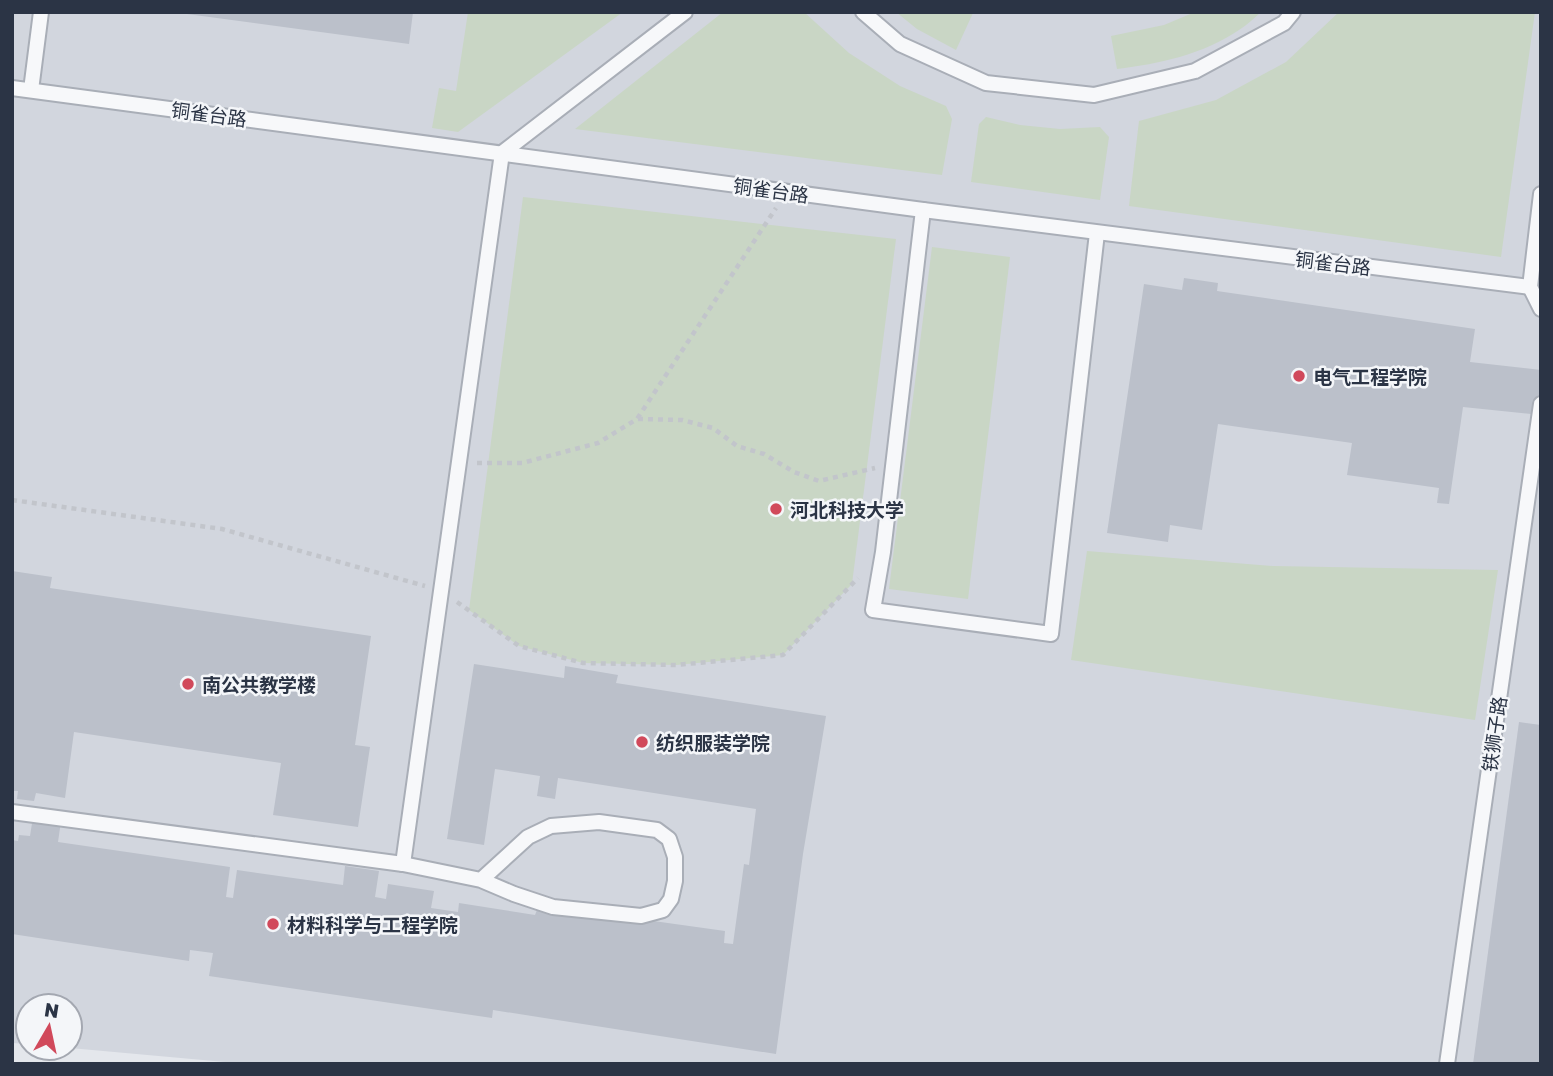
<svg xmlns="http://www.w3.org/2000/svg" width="1553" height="1076" viewBox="0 0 1553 1076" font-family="'Golos Text','Noto Sans SC',sans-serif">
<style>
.built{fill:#d2d6de}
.green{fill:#c9d6c5}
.building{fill:#bbc0ca}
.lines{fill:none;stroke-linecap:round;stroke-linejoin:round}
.lane-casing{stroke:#a9aeb7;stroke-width:18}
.path{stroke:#c2c5cb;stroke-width:4.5;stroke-dasharray:5 5;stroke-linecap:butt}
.lane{stroke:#f7f8fa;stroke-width:14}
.poi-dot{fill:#d1495b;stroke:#f4f6f9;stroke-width:2.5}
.labels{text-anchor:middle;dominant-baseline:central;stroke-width:5;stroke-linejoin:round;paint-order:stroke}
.street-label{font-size:19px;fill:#2b3445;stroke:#f4f6f9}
.poi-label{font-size:19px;font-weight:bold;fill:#2b3445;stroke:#f4f6f9;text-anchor:start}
</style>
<rect width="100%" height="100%" fill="#e4e7ec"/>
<!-- built -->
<path class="built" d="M12 12H1541V1064H247L70 1048V1006H28V1044L12 1043Z"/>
<!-- green -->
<g class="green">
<path d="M468 12H623L458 132 432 128 439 88 456 91Z"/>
<path d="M723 12H804L849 53 900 86 946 106 952 119 942 175 575 129Z"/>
<path d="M896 12H971L973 13 956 50 917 29Z"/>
<path d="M1195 12H1261C1254 18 1247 25 1239 30 1204 54 1159 64 1117 69L1111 36 1164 25Z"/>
<path d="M1339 12H1535L1501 257 1129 206 1139 121 1216 100 1286 62Z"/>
<path d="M986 117 1020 125 1060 129 1100 127 1109 137 1100 200 971 182 979 124Z"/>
<path d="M523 197 896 239 852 584 783 655 676 665 583 663 519 646 469 610Z"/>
<path d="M932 247 1010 257 968 599 889 589Z"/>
<path d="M1087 551 1273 566 1498 570 1475 720 1071 660Z"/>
</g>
<!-- building -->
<g class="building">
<path d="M187 12H413L409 44 187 14Z"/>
<path d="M1184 278 1218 283 1217 291 1475 329 1470 362 1541 370V415L1463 407 1449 504 1437 503 1439 488 1347 475 1352 443 1218 424 1202 530 1170 525 1168 542 1107 533 1144 284 1182 290Z"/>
<path d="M12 571 52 577 50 588 371 636 355 745 370 747 358 827 273 815 281 763 74 732 65 798 36 793 34 801 17 799 18 791H12Z"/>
<path d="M474 664 564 678 565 666 618 675 616 683 826 716 803 854 776 1054 493 1010 492 1018 209 976 213 953 190 950 189 961 12 934V840L18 841 19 835 30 836 33 817 61 821 58 842 230 867 226 897 233 898 237 870 343 885 345 866 379 871 375 897 386 899 388 884 434 891 431 908 458 912 459 903 535 915 539 905 725 931 724 943 733 944 744 864 749 865 756 809 558 778 555 799 537 796 540 776 495 769 484 845 447 839Z"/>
<path d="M1519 722 1541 725V1064H1473Z"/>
</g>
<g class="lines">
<defs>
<g id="lane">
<path d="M863 12 900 44 986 83 1094 95 1195 71 1284 23 1293 12"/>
<path d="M12 88 923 210 1530 287"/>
<path d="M31 90 41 12"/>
<path d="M1541 194 1530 287 1541 309"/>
<path d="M923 210 883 552 873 610 1051 634 1097 233"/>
<path d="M12 812 403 864 481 880 514 894 553 907 641 916 663 910 671 899 675 881V857L669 839 657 830 599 822 551 826 528 837 481 880"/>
<path d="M403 864 502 153 685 12"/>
<path d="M1447 1064 1541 404"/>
</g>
</defs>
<!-- lane casing -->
<use href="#lane" class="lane-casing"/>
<!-- path -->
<g class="path">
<path d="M638 419 682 420 713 428 737 446 764 454 794 472 819 481 875 468"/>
<path d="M477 463H522L598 443 637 419 776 208"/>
<path d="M12 500 222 529 425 586"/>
<path d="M457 602 519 646 583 663 676 665 783 655 858 578"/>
</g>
<!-- lane -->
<use href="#lane" class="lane"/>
</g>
<!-- markers -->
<g class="poi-dot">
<circle cx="1299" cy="376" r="7"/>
<circle cx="776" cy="509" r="7"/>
<circle cx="188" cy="684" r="7"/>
<circle cx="642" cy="742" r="7"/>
<circle cx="273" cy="924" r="7"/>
</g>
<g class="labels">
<!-- street labels -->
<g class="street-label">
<text transform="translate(209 114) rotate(8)">铜雀台路</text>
<text transform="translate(771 190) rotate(8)">铜雀台路</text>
<text transform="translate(1333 263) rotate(7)">铜雀台路</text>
<text transform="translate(1494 734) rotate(-82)">铁狮子路</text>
</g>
<!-- poi labels -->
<g class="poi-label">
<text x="1313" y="376">电气工程学院</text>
<text x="790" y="509">河北科技大学</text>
<text x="202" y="684">南公共教学楼</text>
<text x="656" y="742">纺织服装学院</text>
<text x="287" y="924">材料科学与工程学院</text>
</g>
</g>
<!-- border -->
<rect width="1553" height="1076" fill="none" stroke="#2b3445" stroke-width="28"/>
<!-- north arrow -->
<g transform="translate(49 1027) rotate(9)"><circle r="33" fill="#f4f6f9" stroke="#a4a8b1" stroke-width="2"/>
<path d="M0-5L12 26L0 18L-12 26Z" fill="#d1495b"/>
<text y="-10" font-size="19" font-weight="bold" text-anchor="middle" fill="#2b3445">N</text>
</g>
</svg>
